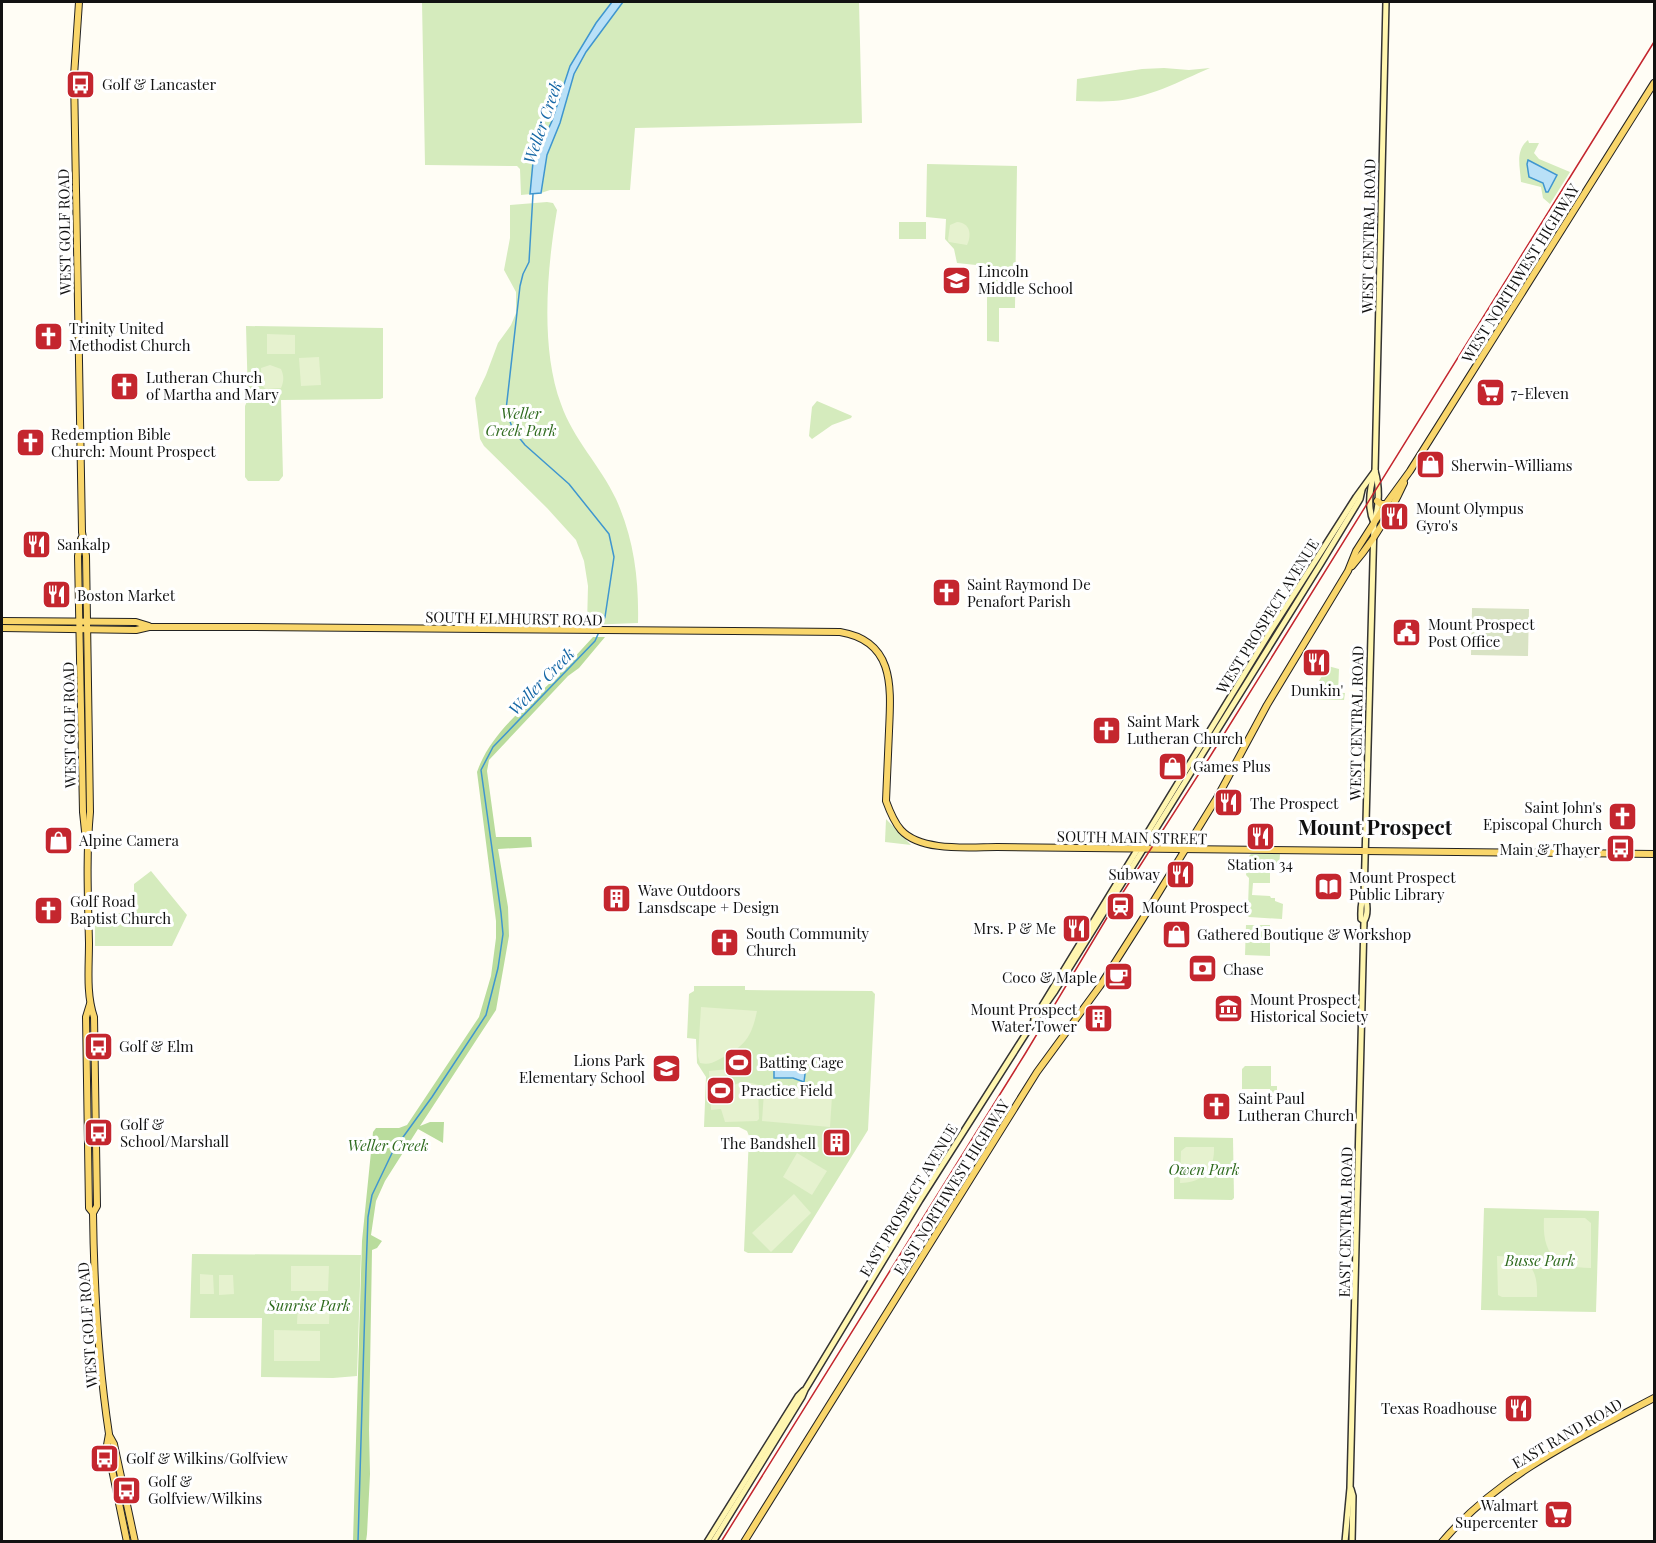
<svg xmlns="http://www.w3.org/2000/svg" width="1656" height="1543" viewBox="0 0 1656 1543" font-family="'Playfair Display',serif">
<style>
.green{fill:#d5ebbd}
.forest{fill:#b9dc9c}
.cemetery{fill:#d9e3c4}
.pitch{fill:#e6f2cf}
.water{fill:#b9e0f7;stroke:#3f96cf;stroke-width:1.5}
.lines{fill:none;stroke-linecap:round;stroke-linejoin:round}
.stream{stroke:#3f96cf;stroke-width:1.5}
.secondary-casing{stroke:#333;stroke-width:8}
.primary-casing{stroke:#222;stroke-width:8}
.secondary{stroke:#fff6b0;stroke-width:5}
.primary{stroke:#f9d66b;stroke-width:6}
.rail{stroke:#c4262e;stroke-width:1.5}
.labels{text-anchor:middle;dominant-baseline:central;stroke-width:6;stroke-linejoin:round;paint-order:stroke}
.poi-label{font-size:15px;fill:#111;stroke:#fff;text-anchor:start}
.street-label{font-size:15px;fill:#111;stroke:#fff}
.park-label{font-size:15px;font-style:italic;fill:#2f6b1f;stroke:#fff}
.water-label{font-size:16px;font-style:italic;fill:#1768a6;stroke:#fff}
.district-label{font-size:21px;font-weight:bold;fill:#111;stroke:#fff}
</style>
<rect width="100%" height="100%" fill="#fffdf5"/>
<!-- green -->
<g class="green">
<path d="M422 2H859L862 123 635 128 630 190H550L541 193 521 195 520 169 517 166 425 165Z"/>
<path d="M1164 68 1189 70 1210 68C1180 81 1147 99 1113 101 1101 102 1088 101 1076 101L1077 79 1142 69Z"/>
<path d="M1528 140 1529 143H1539L1534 153 1539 159 1570 172 1550 204 1543 198 1541 187 1521 182C1520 166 1515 151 1528 140Z"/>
<path d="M927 164 1017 166 1015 308H999V342L987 341V271H977L976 265 957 263 954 249 945 239 946 219 926 217Z"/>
<path d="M547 202 553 203 557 210C547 268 540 348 561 404 573 439 600 465 616 499 634 539 639 579 638 623L587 625 588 586 584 561 576 540 547 508 484 446 480 439 475 398 486 375 498 343 511 325 516 313V292L504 270 510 238V205Z"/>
<rect x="899" y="222" width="27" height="17"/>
<path d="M246 326 383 328V398L380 399 281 400 283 476 279 481H248L245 477V406L248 399Z"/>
<path d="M817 401 852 416 851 418 832 425 812 439 809 436 812 407Z"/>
<path d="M1328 666 1339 669 1338 693H1345L1344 700 1308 699Z"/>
<path d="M886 819 911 845 885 842Z"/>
<path d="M1251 854H1280L1279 866H1270V883H1253L1252 895 1270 896 1271 898H1275V901L1283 904 1282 919 1249 917 1245 913V909L1248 906 1249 878 1246 875 1249 856Z"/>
<path d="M151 871 187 915 172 946H95V913H134V884Z"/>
<path d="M1246 925H1270V956L1245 955Z"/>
<path d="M694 986H745V990L872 991 875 994 868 1130 792 1253H748L744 1251 749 1136 747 1131 739 1127H704L706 1077 697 1063 696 1039 687 1038 689 994 694 991Z"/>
<path d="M1245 1066H1271V1086H1277V1101H1271L1270 1089H1242V1069Z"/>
<path d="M1174 1137 1233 1138 1234 1198 1232 1200 1174 1199Z"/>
<path d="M1484 1208 1599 1211 1596 1312 1481 1310Z"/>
<path d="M192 1254 361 1255 357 1376 333 1378 261 1377 262 1318H190Z"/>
</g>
<!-- forest -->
<path class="forest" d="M593 637H605L579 668 568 676 489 760 487 771 496 837H531L532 847 498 849 508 907 509 936 496 1010 420 1126 430 1122H444L443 1143 418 1129 385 1181 376 1201 371 1235 382 1241 377 1248 372 1250 369 1430 370 1474 367 1534 366 1541H353L362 1241 373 1132 376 1128H399L407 1125 479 1017 491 976 496 938V921L477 772C490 734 523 709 551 682 566 667 579 652 593 637Z"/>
<!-- cemetery -->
<path class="cemetery" d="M1472 608 1529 609 1528 656 1471 655Z"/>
<!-- pitch -->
<g class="pitch">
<path d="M957 222C970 223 972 234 967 245L949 242 948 240 950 225Z"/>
<path d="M267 334 295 335V354H267Z"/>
<path d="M319 357 321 385 301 386 299 358Z"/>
<path d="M270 365 281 369C284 376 284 381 281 388L266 389 262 386 261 368Z"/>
<path d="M701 1007 757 1011C751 1040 743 1047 718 1060 712 1063 708 1065 700 1063L698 1056Z"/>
<path d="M729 1069 730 1087C740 1081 747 1081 758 1085L759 1119 757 1121 725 1122 721 1109 711 1110 709 1071Z"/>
<path d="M764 1092 832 1096 830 1127 762 1121Z"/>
<path d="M1186 1147H1214C1215 1169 1203 1183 1180 1183L1181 1151Z"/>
<path d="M797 1153 827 1171 812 1195 783 1177Z"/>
<path d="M794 1194 811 1213 771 1252 752 1233Z"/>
<path d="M1544 1218H1585L1591 1223V1268C1554 1268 1542 1253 1544 1218Z"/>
<path d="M1497 1256C1527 1257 1538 1265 1537 1297H1502L1498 1295Z"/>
<path d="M291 1266H329L328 1291H291Z"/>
<path d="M200 1274 213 1275 214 1294H200Z"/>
<path d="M219 1275H233L234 1294 219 1295Z"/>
<path d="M298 1302H330L329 1324H297Z"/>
<path d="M274 1330 320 1331V1361H274Z"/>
</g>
<!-- water -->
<g class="water">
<path d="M612 2H623L586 52 574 74 560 123 547 155 541 193 530 194 533 162 552 121 570 66 596 23Z"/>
<path d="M1528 160 1557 175 1548 192H1546L1543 183 1529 177 1527 164Z"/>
<path d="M804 1060 806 1066 804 1082 793 1078H774V1063H793Z"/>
</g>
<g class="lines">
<!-- stream -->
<g class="stream">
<path d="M533 194 529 262 523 274 520 286 506 410 513 430 525 445 569 484 609 534 614 557 605 617 601 627"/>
<path d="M358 1542 366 1271 368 1217 372 1195 393 1151 432 1097 486 1015 498 968 503 934 501 913 481 770 493 747 595 641 599 632"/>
</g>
<defs>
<g id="secondary">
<path d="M1374 523C1367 508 1370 487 1375 471L1386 2"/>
<path d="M1364 921C1368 916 1368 902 1364 897"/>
<path d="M1034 1019 1270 632 1356 497 1375 471"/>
<path d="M1351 1489 1353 1496 1352 1542"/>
<path d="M707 1542 798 1396 803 1391"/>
<path d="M713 1542 802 1397 805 1390 920 1200 1032 1024 1055 991 1320 565 1360 499 1362 490"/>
<path d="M1345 1542 1350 1488 1364 921 1361 919C1361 912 1360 903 1364 897L1374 523C1379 507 1380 487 1375 471"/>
</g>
<g id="primary">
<path d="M79 2 74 76 82 532 86 556 90 812C86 856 88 899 89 943 89 967 86 994 94 1017L97 1206 93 1213C94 1288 98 1361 109 1434L107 1445 127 1542"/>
<path d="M1377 501 1381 504H1386"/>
<path d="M81 539 78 556 83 812 85 831"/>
<path d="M1352 566C1373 542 1391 511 1404 483"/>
<path d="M2 621 136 622 149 626"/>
<path d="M2 628 136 630 149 627H247L840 632C895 641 891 687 889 731 888 755 887 778 886 801 890 812 894 822 901 830 921 852 969 847 997 847L1654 854"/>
<path d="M90 1004 86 1017 89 1208 93 1213"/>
<path d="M109 1435 114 1444 135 1542"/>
<path d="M744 1542 1037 1072 1100 986 1142 920 1218 796 1267 705 1348 571 1356 551 1386 504 1410 471 1654 83"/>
<path d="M1442 1542C1499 1475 1578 1438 1654 1398"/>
</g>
</defs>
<!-- secondary casing -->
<use href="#secondary" class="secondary-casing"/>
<!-- primary casing -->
<use href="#primary" class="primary-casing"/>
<!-- secondary -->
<use href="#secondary" class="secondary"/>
<!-- primary -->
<use href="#primary" class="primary"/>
<!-- rail -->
<path class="rail" d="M721 1542 1025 1054 1111 911 1211 755 1654 42"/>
</g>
<!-- icons -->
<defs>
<symbol id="bus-square" viewBox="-11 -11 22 22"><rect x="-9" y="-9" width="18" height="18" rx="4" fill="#c4262e" stroke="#fff"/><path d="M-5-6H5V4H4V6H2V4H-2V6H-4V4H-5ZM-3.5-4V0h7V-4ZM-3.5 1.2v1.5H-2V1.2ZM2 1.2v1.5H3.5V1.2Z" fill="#fff"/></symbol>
<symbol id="school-square" viewBox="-11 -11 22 22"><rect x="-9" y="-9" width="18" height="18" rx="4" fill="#c4262e" stroke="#fff"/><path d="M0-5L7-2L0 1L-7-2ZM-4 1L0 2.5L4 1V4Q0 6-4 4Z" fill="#fff"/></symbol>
<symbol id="church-square" viewBox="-11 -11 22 22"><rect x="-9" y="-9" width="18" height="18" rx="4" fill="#c4262e" stroke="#fff"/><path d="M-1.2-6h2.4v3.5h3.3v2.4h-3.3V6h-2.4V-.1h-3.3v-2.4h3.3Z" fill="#fff"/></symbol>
<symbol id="supermarket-square" viewBox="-11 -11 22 22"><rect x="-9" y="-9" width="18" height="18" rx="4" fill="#c4262e" stroke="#fff"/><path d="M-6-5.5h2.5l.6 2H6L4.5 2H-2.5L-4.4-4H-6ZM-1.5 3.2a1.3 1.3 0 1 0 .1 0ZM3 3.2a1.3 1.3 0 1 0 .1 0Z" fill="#fff"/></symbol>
<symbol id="shop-square" viewBox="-11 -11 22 22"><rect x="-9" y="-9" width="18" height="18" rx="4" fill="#c4262e" stroke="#fff"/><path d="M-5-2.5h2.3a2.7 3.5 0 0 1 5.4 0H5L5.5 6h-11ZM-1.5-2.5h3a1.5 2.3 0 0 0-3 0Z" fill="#fff"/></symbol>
<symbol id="restaurant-square" viewBox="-11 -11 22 22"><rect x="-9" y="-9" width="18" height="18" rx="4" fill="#c4262e" stroke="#fff"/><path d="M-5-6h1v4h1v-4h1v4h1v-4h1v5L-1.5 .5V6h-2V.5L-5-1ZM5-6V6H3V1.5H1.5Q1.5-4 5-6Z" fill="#fff"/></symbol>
<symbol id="civic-square" viewBox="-11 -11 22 22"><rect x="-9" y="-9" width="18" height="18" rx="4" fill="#c4262e" stroke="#fff"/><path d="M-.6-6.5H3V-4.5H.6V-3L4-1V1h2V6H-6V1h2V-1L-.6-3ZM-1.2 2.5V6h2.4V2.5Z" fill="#fff"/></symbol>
<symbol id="library-square" viewBox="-11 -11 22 22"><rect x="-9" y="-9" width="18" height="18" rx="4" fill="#c4262e" stroke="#fff"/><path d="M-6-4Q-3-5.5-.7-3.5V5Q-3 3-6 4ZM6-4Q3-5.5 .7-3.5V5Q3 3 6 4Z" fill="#fff"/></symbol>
<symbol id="building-square" viewBox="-11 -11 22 22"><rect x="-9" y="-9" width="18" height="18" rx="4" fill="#c4262e" stroke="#fff"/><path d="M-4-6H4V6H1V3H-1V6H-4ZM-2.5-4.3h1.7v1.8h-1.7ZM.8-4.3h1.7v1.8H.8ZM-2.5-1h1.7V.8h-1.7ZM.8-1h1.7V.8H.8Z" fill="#fff"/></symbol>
<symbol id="station-square" viewBox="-11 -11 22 22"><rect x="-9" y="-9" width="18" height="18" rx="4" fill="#c4262e" stroke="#fff"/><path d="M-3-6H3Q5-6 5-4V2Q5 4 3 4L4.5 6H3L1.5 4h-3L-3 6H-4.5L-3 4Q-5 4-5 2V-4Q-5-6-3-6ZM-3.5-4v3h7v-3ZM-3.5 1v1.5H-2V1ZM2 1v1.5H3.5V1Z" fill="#fff"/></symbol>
<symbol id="bank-square" viewBox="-11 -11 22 22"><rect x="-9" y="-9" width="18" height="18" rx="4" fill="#c4262e" stroke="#fff"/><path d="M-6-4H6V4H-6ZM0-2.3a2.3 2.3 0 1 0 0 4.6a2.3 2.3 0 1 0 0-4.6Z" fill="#fff"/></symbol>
<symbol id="cafe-square" viewBox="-11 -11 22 22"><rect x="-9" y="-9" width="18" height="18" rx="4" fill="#c4262e" stroke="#fff"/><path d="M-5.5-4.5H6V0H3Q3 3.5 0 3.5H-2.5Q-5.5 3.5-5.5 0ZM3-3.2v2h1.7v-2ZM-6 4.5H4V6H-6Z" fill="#fff"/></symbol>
<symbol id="museum-square" viewBox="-11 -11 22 22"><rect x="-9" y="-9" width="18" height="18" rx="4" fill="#c4262e" stroke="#fff"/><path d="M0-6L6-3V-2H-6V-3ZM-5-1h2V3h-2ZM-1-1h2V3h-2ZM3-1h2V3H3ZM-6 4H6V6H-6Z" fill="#fff"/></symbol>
<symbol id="stadium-square" viewBox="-11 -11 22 22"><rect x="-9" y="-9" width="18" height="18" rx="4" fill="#c4262e" stroke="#fff"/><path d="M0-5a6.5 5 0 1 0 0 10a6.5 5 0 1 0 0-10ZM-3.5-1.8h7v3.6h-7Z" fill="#fff"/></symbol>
</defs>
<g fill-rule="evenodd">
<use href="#bus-square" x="64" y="68" width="33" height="33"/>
<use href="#school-square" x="940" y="264" width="33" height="33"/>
<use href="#church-square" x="32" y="320" width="33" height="33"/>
<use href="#church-square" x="108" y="370" width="33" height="33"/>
<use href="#supermarket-square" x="1474" y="376" width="33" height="33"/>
<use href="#church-square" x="14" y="426" width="33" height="33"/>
<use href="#shop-square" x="1414" y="448" width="33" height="33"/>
<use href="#restaurant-square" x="1378" y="500" width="33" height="33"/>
<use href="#restaurant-square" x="20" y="528" width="33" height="33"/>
<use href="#church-square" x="930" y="576" width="33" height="33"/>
<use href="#restaurant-square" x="40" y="578" width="33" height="33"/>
<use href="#civic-square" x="1390" y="616" width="33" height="33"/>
<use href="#restaurant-square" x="1300" y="646" width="33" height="33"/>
<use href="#church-square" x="1090" y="714" width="33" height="33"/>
<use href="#shop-square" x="1156" y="750" width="33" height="33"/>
<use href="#restaurant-square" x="1212" y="786" width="33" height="33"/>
<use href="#church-square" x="1606" y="800" width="33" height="33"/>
<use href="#restaurant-square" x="1244" y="820" width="33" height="33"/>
<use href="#shop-square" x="42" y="824" width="33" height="33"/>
<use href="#bus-square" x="1604" y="832" width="33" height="33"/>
<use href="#restaurant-square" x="1164" y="858" width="33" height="33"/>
<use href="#library-square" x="1312" y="870" width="33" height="33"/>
<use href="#building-square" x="600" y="882" width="33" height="33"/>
<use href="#station-square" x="1104" y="890" width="33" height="33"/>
<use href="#church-square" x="32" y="894" width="33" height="33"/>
<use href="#restaurant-square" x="1060" y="912" width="33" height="33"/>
<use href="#shop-square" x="1160" y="918" width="33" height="33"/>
<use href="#church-square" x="708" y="926" width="33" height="33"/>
<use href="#bank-square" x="1186" y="952" width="33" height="33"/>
<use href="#cafe-square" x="1102" y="960" width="33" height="33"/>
<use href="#museum-square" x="1212" y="992" width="33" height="33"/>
<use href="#building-square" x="1082" y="1002" width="33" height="33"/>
<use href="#bus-square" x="82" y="1030" width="33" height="33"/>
<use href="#stadium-square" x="722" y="1046" width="33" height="33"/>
<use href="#school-square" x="650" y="1052" width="33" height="33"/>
<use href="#stadium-square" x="704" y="1074" width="33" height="33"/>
<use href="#church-square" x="1200" y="1090" width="33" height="33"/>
<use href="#bus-square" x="82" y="1116" width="33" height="33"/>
<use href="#building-square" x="820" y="1126" width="33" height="33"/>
<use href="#restaurant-square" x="1502" y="1392" width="33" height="33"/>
<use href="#bus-square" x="88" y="1442" width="33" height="33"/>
<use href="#bus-square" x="110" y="1474" width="33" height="33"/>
<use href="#supermarket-square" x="1542" y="1498" width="33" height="33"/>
</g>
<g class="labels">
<!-- poi labels -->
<g class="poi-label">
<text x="102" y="84">Golf &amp; Lancaster</text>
<text x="978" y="271">Lincoln<tspan x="978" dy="17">Middle School</tspan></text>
<text x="69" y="328">Trinity United<tspan x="69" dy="17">Methodist Church</tspan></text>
<text x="146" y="377">Lutheran Church<tspan x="146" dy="17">of Martha and Mary</tspan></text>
<text x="1511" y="393">7-Eleven</text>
<text x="51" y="434">Redemption Bible<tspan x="51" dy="17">Church: Mount Prospect</tspan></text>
<text x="1451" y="465">Sherwin-Williams</text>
<text x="1416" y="508">Mount Olympus<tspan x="1416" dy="17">Gyro's</tspan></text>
<text x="57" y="544">Sankalp</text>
<text x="967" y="584">Saint Raymond De<tspan x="967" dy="17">Penafort Parish</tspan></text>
<text x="77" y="595">Boston Market</text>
<text x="1428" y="624">Mount Prospect<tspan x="1428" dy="17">Post Office</tspan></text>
<text x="1317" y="690" text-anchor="middle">Dunkin'</text>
<text x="1127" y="721">Saint Mark<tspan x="1127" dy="17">Lutheran Church</tspan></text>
<text x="1193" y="766">Games Plus</text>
<text x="1250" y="803">The Prospect</text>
<text x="1602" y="807" text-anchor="end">Saint John's<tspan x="1602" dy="17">Episcopal Church</tspan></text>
<text x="79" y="840">Alpine Camera</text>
<text x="1600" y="849" text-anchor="end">Main &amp; Thayer</text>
<text x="1260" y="864" text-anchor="middle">Station 34</text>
<text x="1160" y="874" text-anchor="end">Subway</text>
<text x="1349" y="877">Mount Prospect<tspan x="1349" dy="17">Public Library</tspan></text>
<text x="638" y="890">Wave Outdoors<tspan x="638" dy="17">Lansdscape + Design</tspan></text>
<text x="70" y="901">Golf Road<tspan x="70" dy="17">Baptist Church</tspan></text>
<text x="1142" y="907">Mount Prospect</text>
<text x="1056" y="928" text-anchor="end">Mrs. P &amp; Me</text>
<text x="746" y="933">South Community<tspan x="746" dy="17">Church</tspan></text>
<text x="1197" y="934">Gathered Boutique &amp; Workshop</text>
<text x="1223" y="969">Chase</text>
<text x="1097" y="977" text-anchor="end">Coco &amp; Maple</text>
<text x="1250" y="999">Mount Prospect<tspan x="1250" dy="17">Historical Society</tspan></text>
<text x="1077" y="1009" text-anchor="end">Mount Prospect<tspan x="1077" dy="17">Water Tower</tspan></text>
<text x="119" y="1046">Golf &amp; Elm</text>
<text x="645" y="1060" text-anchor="end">Lions Park<tspan x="645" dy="17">Elementary School</tspan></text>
<text x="759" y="1062">Batting Cage</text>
<text x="741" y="1090">Practice Field</text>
<text x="1238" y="1098">Saint Paul<tspan x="1238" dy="17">Lutheran Church</tspan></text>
<text x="120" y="1124">Golf &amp;<tspan x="120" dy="17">School/Marshall</tspan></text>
<text x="816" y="1143" text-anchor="end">The Bandshell</text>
<text x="1497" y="1408" text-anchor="end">Texas Roadhouse</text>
<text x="126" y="1458">Golf &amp; Wilkins/Golfview</text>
<text x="148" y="1481">Golf &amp;<tspan x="148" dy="17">Golfview/Wilkins</tspan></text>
<text x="1538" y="1505" text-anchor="end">Walmart<tspan x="1538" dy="17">Supercenter</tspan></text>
</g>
<!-- street labels -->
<g class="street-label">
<text transform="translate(64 232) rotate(-91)">WEST GOLF ROAD</text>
<text transform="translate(1368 236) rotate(-89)">WEST CENTRAL ROAD</text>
<text transform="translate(1520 273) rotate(-58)">WEST NORTHWEST HIGHWAY</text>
<text transform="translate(1267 616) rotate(-58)">WEST PROSPECT AVENUE</text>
<text transform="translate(514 618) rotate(1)">SOUTH ELMHURST ROAD</text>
<text transform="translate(1356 723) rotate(-89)">WEST CENTRAL ROAD</text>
<text transform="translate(69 725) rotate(-91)">WEST GOLF ROAD</text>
<text transform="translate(1132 837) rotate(1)">SOUTH MAIN STREET</text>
<text transform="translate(951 1187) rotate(-58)">EAST NORTHWEST HIGHWAY</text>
<text transform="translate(908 1200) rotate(-59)">EAST PROSPECT AVENUE</text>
<text transform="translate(1345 1222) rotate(-89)">EAST CENTRAL ROAD</text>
<text transform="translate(87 1325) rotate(-94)">WEST GOLF ROAD</text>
<text transform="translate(1567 1433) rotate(-30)">EAST RAND ROAD</text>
</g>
<!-- park labels -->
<g class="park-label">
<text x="521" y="413">Weller<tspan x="521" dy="17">Creek Park</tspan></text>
<text x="388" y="1145">Weller Creek</text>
<text x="1204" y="1169">Owen Park</text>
<text x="1540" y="1260">Busse Park</text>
<text x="309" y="1305">Sunrise Park</text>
</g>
<!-- water labels -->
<g class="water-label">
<text transform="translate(542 122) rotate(-71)">Weller Creek</text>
<text transform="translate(541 681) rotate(-46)">Weller Creek</text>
</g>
<!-- district labels -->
<g class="district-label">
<text x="1375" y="826">Mount Prospect</text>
</g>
</g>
<!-- border -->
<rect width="1656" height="1543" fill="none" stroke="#111111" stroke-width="6"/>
</svg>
